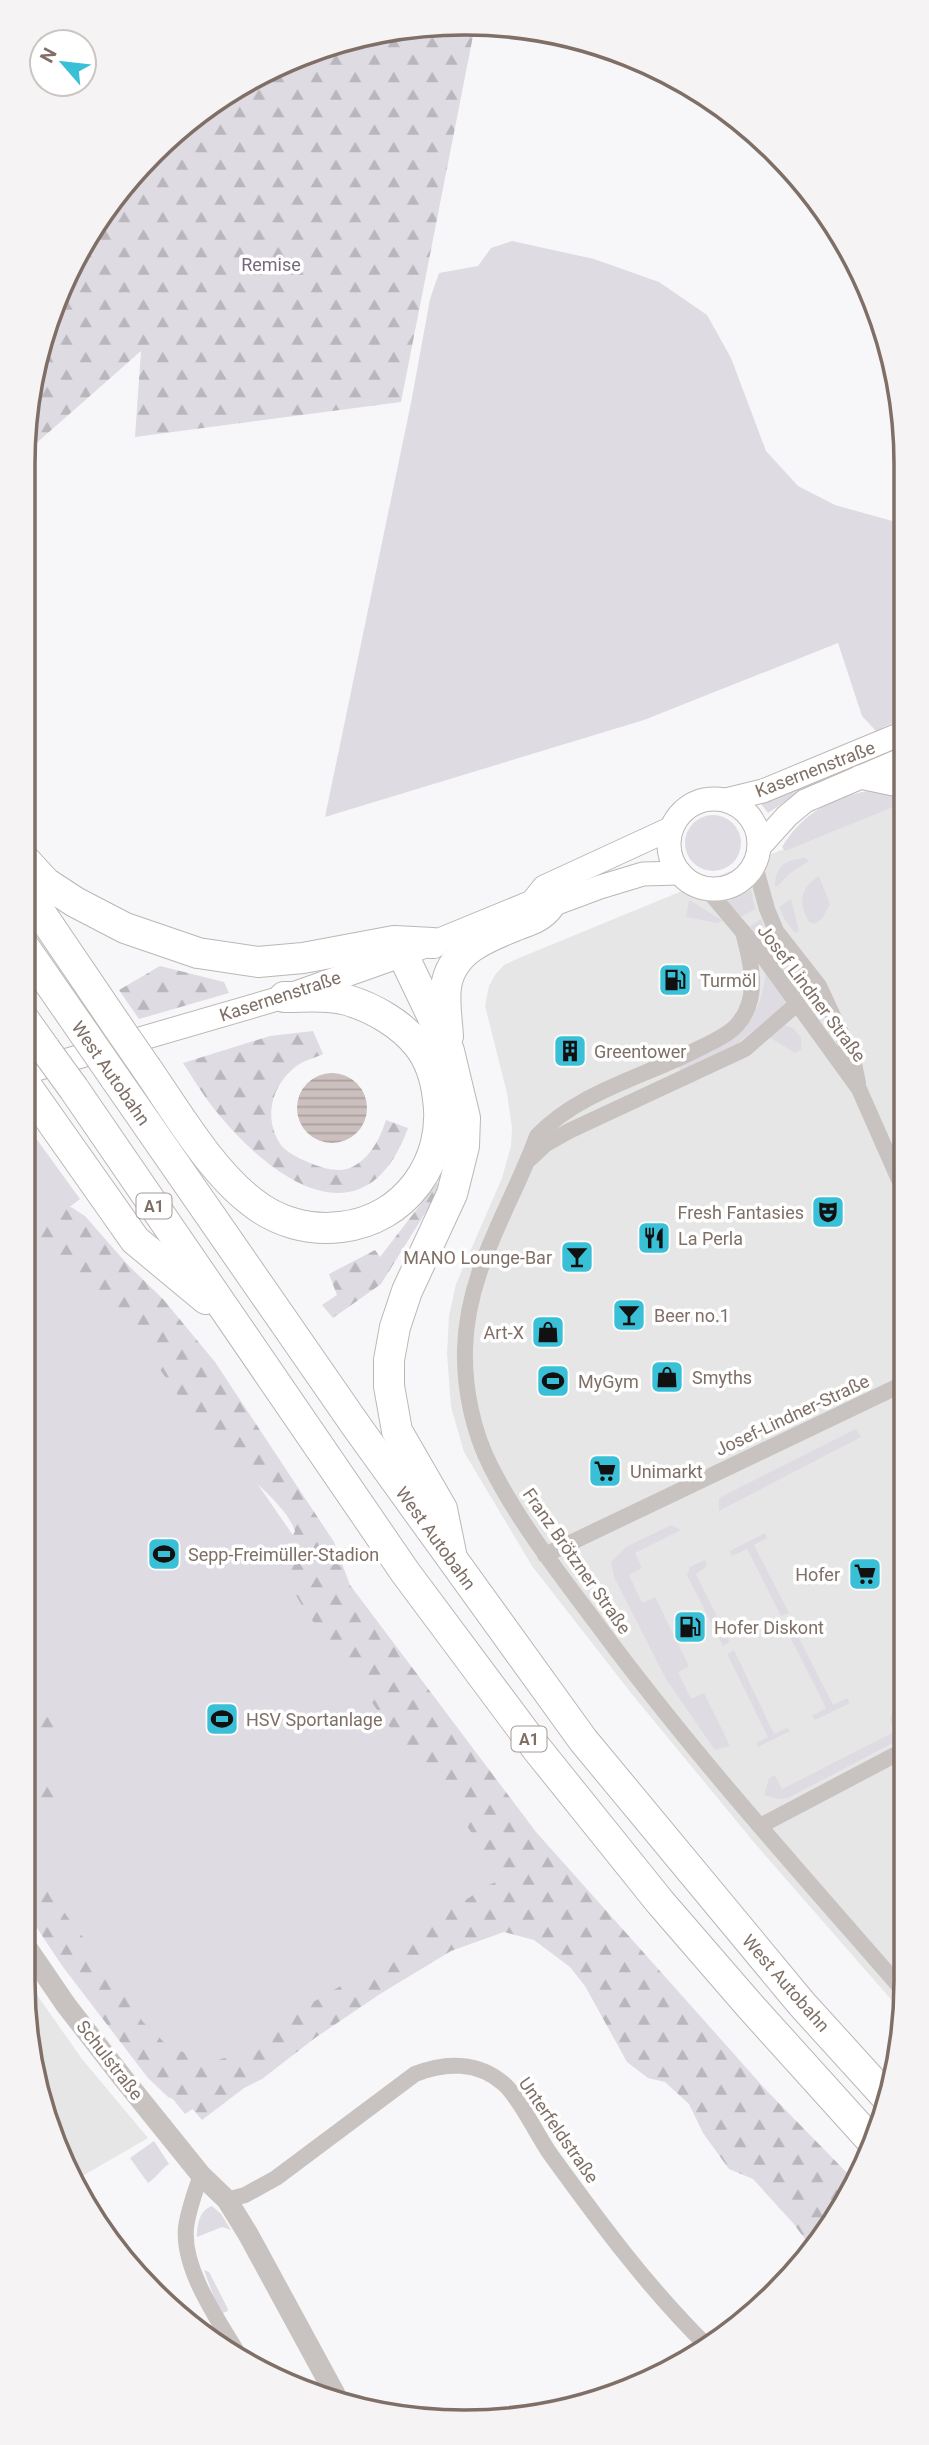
<svg xmlns="http://www.w3.org/2000/svg" width="929" height="2445" viewBox="0 0 929 2445" font-family="Roboto,sans-serif">
<style>
.built{fill:#e7e6e7}
.grass{fill:#dedbe3}
.forest{fill:url(#forest-firs)}
.water{fill:url(#water-rules)}
.lines{fill:none;stroke-linecap:round;stroke-linejoin:round}
.secondary-casing{stroke:#bdb7b3;stroke-width:25}
.motorway-casing{stroke:#bbb7b4;stroke-width:32}
.minor{stroke:#c8c3c1;stroke-width:16}
.tertiary{stroke:#c8c3c1;stroke-width:21}
.secondary{stroke:#fff;stroke-width:23}
.motorway{stroke:#fff;stroke-width:30}
.motorway-bridge-casing{stroke:#bbb7b4;stroke-width:32;stroke-linecap:butt}
.motorway-bridge{stroke:#fff;stroke-width:30}
.labels{text-anchor:middle;dominant-baseline:central;stroke-width:7;stroke-linejoin:round;paint-order:stroke}
.shield{fill:#fff;stroke:#a59a94;stroke-width:2}
.shield-label{font-size:16px;font-weight:bold;fill:#7f6f66}
.park-label{font-size:18px;fill:#77697d;stroke:#fff}
.street-label{font-size:18px;fill:#7f6f66;stroke:#fff}
.poi-label{font-size:18px;fill:#7f6f66;stroke:#fff;text-anchor:start}
.rim{fill:none;stroke:#7f6f66;stroke-width:3.5}
</style>
<defs>
<pattern id="forest-firs" width="22" height="20" patternUnits="userSpaceOnUse" patternTransform="scale(1.75)"><rect width="22" height="20" fill="#dedbe3"/><path d="M5 1l3.5 6h-7zM16 11l3.5 6h-7z" fill="#b9b6bc"/></pattern>
<pattern id="water-rules" width="6" height="5" patternUnits="userSpaceOnUse" patternTransform="scale(1.75)"><rect width="6" height="5" fill="#cbc0be"/><path d="M0 2.5h6" fill="none" stroke="#aaa09e"/></pattern>
</defs>
<rect width="100%" height="100%" fill="#f7f7f9"/>
<!-- built -->
<g class="built">
<path d="M903 800 906 1980 902 2012 757 1846 631 1693 532 1566 464 1452 451 1407 447 1354 449 1316 456 1284 502 1178 511 1146 512 1128 507 1093 485 1006 489 986 495 975 504 965 519 958Z"/>
<path d="M23 1975 82 2059 148 2138 79 2178 163 2297 132 2271 46 2123Z"/>
</g>
<!-- grass -->
<g class="grass">
<path d="M512 241 594 259 659 282 707 315 731 358 766 451 798 486 835 505 903 524V718L876 731 862 716 838 643 644 720 325 817 411 403 430 299 439 273 478 266 491 248Z"/>
<path d="M903 745V748L803 790 768 813 761 804Z"/>
<path d="M874 790 903 793V803L785 851 782 847C802 813 836 795 874 790Z"/>
<circle cx="713" cy="843" r="28"/>
<path d="M805 858 809 861 789 874 778 886H775C775 866 786 860 805 858Z"/>
<path d="M819 876 830 904 822 919 814 924 809 922C798 903 800 887 819 876Z"/>
<path d="M751 890 755 909 741 917 726 902Z"/>
<path d="M791 899 799 931 795 933 785 920 779 907Z"/>
<path d="M689 900 723 921 716 923 686 917Z"/>
<path d="M761 919 768 939 799 980 797 983 794 984 749 927Z"/>
<path d="M766 972 789 1001 731 1049 681 1072 678 1065C730 1042 758 1034 766 972Z"/>
<path d="M785 1025 793 1028 801 1038V1050L795 1053 767 1036Z"/>
<path d="M30 1130 80 1199 58 1216 174 1364 534 1882 185 2114 125 2040 23 1894V1132Z"/>
<path d="M856 1429 861 1437 719 1511V1498Z"/>
<path d="M671 1525 681 1530 635 1553 642 1568 629 1575 642 1603 655 1597 689 1666 678 1672 691 1699 704 1693 730 1746 715 1750 666 1679 614 1577 611 1562 626 1547Z"/>
<path d="M765 1533 767 1538 754 1545 789 1613 781 1616 747 1549 732 1556 730 1551Z"/>
<path d="M705 1560 707 1566 696 1574 730 1642 723 1646 687 1575 690 1567Z"/>
<path d="M791 1622 833 1705 847 1698 850 1703 815 1720 812 1716 826 1708 784 1625Z"/>
<path d="M734 1650 774 1734 787 1728 790 1731 758 1747 756 1743 768 1737 727 1654Z"/>
<path d="M901 1704 906 1717V1736L788 1798 779 1799 764 1795 769 1778 775 1775 782 1789 894 1732 890 1719 894 1710Z"/>
<path d="M154 2141 169 2164C161 2169 157 2177 148 2183L130 2158Z"/>
<path d="M212 2206 221 2214 231 2230 222 2227 197 2237C197 2226 199 2210 212 2206Z"/>
<path d="M204 2270 209 2272 227 2307 228 2311 220 2314Z"/>
</g>
<!-- forest -->
<g class="forest">
<path d="M407 26 474 31 401 402 135 437 141 351 24 454 38 350 114 195 244 82Z"/>
<path d="M160 966 224 982 229 993 139 1019 119 990Z"/>
<path d="M313 1031 323 1054C315 1058 305 1060 298 1065 273 1083 263 1115 279 1142 285 1153 303 1160 315 1165 326 1169 340 1173 352 1167 370 1158 380 1139 386 1120L408 1128C366 1244 275 1182 220 1116 206 1100 195 1081 183 1063L270 1036Z"/>
<path d="M437 1183 442 1186 381 1284 333 1318 322 1305 337 1295 329 1274 375 1250 380 1257Z"/>
<path d="M71 1207 85 1216 128 1265 163 1299 215 1362 334 1542 350 1585 536 1832 767 2091 851 2177 814 2251 793 2223 753 2179 729 2169 703 2133 689 2104 665 2082 648 2078 627 2062 585 1986 570 1967 534 1940 504 1932 451 1951 380 1994 315 2038 262 2079 244 2088 202 2120 190 2106 168 2097 148 2078 63 1967 31 1919 23 1906V1846L41 1882 117 1982 143 2022 167 2045 208 2063 238 2054 261 2042 283 2008 315 2001 371 1968 402 1947 442 1915 489 1885 498 1881 500 1875 442 1789 384 1720 336 1650 307 1614 290 1585 286 1550 295 1531C285 1501 234 1467 213 1441 180 1402 154 1357 121 1317 95 1287 64 1263 36 1235 44 1217 52 1210 71 1207Z"/>
<path d="M38 1709 62 1710 76 1714 81 1723 44 1738 23 1751V1719L37 1723Z"/>
<path d="M51 1775 60 1782 57 1796 23 1825V1790Z"/>
</g>
<!-- water -->
<circle class="water" cx="332" cy="1108" r="35"/>
<g class="lines">
<defs>
<g id="secondary">
<path d="M860 777 903 786"/>
<circle cx="714" cy="844" r="45"/>
<path d="M726 800 763 791 903 733"/>
<path d="M759 847 787 816 805 801 903 759"/>
<path d="M535 903 549 906 600 887 643 874 680 873"/>
<path d="M23 1073 284 997 403 955 532 902 544 887 672 828"/>
</g>
<g id="motorway">
<path d="M23 858 46 883 75 902 125 928 198 953 258 962 303 958 394 941 433 943"/>
<path d="M23 887 118 1027"/>
<path d="M23 945 86 1036"/>
<path d="M403 955 449 1051 465 1118 464 1146 452 1194 407 1291 395 1327 389 1360V1386L397 1431 442 1509 451 1553"/>
<path d="M23 1018 45 1049"/>
<path d="M448 1036C447 1021 444 1002 446 987 451 950 487 937 517 925 530 920 541 917 549 906"/>
<path d="M147 1069C176 1111 211 1171 252 1202 277 1222 309 1231 341 1227 405 1220 447 1161 438 1099 436 1081 430 1060 418 1045 401 1024 374 1008 347 1000 328 994 304 997 284 997"/>
<path d="M115 1078 357 1427 583 1740 801 2003 889 2100"/>
<path d="M23 1081 135 1240 206 1299"/>
<path d="M74 1089 405 1572 537 1749 660 1902 750 2006 870 2139"/>
</g>
</defs>
<!-- secondary casing -->
<use href="#secondary" class="secondary-casing"/>
<!-- motorway casing -->
<use href="#motorway" class="motorway-casing"/>
<!-- minor -->
<g class="minor">
<path d="M754 862 767 909 776 931 819 986 853 1059 858 1083"/>
<path d="M706 888 759 951 859 1089 904 1191"/>
<path d="M743 932C751 962 761 998 737 1025 727 1036 710 1043 696 1050 643 1077 579 1092 537 1136 511 1208 467 1269 465 1349 464 1389 473 1432 491 1467 520 1524 559 1573 597 1624 692 1753 800 1872 905 1993"/>
<path d="M530 1159 546 1144 569 1131 745 1049 798 1003 805 980 800 963"/>
<path d="M545 1555 905 1383"/>
<path d="M760 1826 906 1749"/>
<path d="M201 2175C195 2192 188 2210 186 2228 182 2272 222 2325 243 2362"/>
<path d="M227 2200 245 2195 276 2178 415 2074C445 2062 478 2061 504 2084 521 2099 537 2136 551 2155 601 2224 648 2288 709 2348"/>
</g>
<!-- tertiary -->
<path class="tertiary" d="M23 1942 66 2005 122 2077 201 2175 227 2200 248 2234 335 2394"/>
<!-- secondary -->
<use href="#secondary" class="secondary"/>
<!-- motorway -->
<use href="#motorway" class="motorway"/>
<defs>
<g id="motorway-bridge">
<path d="M118 1027 147 1069"/>
<path d="M86 1036 115 1078"/>
<path d="M45 1049 74 1089"/>
</g>
</defs>
<!-- motorway-bridge casing -->
<use href="#motorway-bridge" class="motorway-bridge-casing"/>
<!-- motorway-bridge -->
<use href="#motorway-bridge" class="motorway-bridge"/>
</g>
<!-- icons -->
<defs>
<symbol id="fuel-square" viewBox="-11 -11 22 22"><rect x="-9" y="-9" width="18" height="18" rx="4" fill="#3ac0d6" stroke="#fff"/><path d="M-5.5-6h7V0h2V4h1.3V-2.5L3-4.5l.8-.8L6-3V5H2.5V1h-1V6h-7ZM-4.2-4.7v3.2H.2V-4.7Z" fill="#111"/></symbol>
<symbol id="building-square" viewBox="-11 -11 22 22"><rect x="-9" y="-9" width="18" height="18" rx="4" fill="#3ac0d6" stroke="#fff"/><path d="M-4-6H4V6H1V3H-1V6H-4ZM-2.5-4.3h1.7v1.8h-1.7ZM.8-4.3h1.7v1.8H.8ZM-2.5-1h1.7V.8h-1.7ZM.8-1h1.7V.8H.8Z" fill="#111"/></symbol>
<symbol id="theatre-square" viewBox="-11 -11 22 22"><rect x="-9" y="-9" width="18" height="18" rx="4" fill="#3ac0d6" stroke="#fff"/><path d="M-5-5.5Q0-4 5-5.5V0Q5 5 0 6Q-5 5-5 0ZM-3.3-2.5H-1v1.5H-3.3ZM1-2.5H3.3v1.5H1ZM-2.8 1Q0 5.5 2.8 1Z" fill="#111"/></symbol>
<symbol id="restaurant-square" viewBox="-11 -11 22 22"><rect x="-9" y="-9" width="18" height="18" rx="4" fill="#3ac0d6" stroke="#fff"/><path d="M-5-6h1v4h1v-4h1v4h1v-4h1v5L-1.5 .5V6h-2V.5L-5-1ZM5-6V6H3V1.5H1.5Q1.5-4 5-6Z" fill="#111"/></symbol>
<symbol id="bar-square" viewBox="-11 -11 22 22"><rect x="-9" y="-9" width="18" height="18" rx="4" fill="#3ac0d6" stroke="#fff"/><path d="M-6-5H6L.8 .8V4.5H3.5V6h-7V4.5H-.8V.8Z" fill="#111"/></symbol>
<symbol id="shop-square" viewBox="-11 -11 22 22"><rect x="-9" y="-9" width="18" height="18" rx="4" fill="#3ac0d6" stroke="#fff"/><path d="M-5-2.5h2.3a2.7 3.5 0 0 1 5.4 0H5L5.5 6h-11ZM-1.5-2.5h3a1.5 2.3 0 0 0-3 0Z" fill="#111"/></symbol>
<symbol id="stadium-square" viewBox="-11 -11 22 22"><rect x="-9" y="-9" width="18" height="18" rx="4" fill="#3ac0d6" stroke="#fff"/><path d="M0-5a6.5 5 0 1 0 0 10a6.5 5 0 1 0 0-10ZM-3.5-1.8h7v3.6h-7Z" fill="#111"/></symbol>
<symbol id="supermarket-square" viewBox="-11 -11 22 22"><rect x="-9" y="-9" width="18" height="18" rx="4" fill="#3ac0d6" stroke="#fff"/><path d="M-6-5.5h2.5l.6 2H6L4.5 2H-2.5L-4.4-4H-6ZM-1.5 3.2a1.3 1.3 0 1 0 .1 0ZM3 3.2a1.3 1.3 0 1 0 .1 0Z" fill="#111"/></symbol>
</defs>
<g fill-rule="evenodd">
<use href="#fuel-square" x="656" y="961" width="38" height="38"/>
<use href="#building-square" x="551" y="1032" width="38" height="38"/>
<use href="#theatre-square" x="809" y="1193" width="38" height="38"/>
<use href="#restaurant-square" x="635" y="1219" width="38" height="38"/>
<use href="#bar-square" x="558" y="1238" width="38" height="38"/>
<use href="#bar-square" x="610" y="1296" width="38" height="38"/>
<use href="#shop-square" x="529" y="1313" width="38" height="38"/>
<use href="#shop-square" x="648" y="1358" width="38" height="38"/>
<use href="#stadium-square" x="534" y="1362" width="38" height="38"/>
<use href="#supermarket-square" x="586" y="1452" width="38" height="38"/>
<use href="#stadium-square" x="145" y="1535" width="38" height="38"/>
<use href="#supermarket-square" x="846" y="1555" width="38" height="38"/>
<use href="#fuel-square" x="671" y="1608" width="38" height="38"/>
<use href="#stadium-square" x="203" y="1700" width="38" height="38"/>
</g>
<g class="labels">
<!-- shield labels -->
<g class="shield">
<rect x="136.5" y="1193.5" width="35" height="25" rx="5"/>
<rect x="511.5" y="1726.5" width="35" height="25" rx="5"/>
</g>
<g class="shield-label">
<text x="154" y="1206">A1</text>
<text x="529" y="1739">A1</text>
</g>
<!-- park labels -->
<g class="park-label">
<text x="271" y="264">Remise</text>
</g>
<!-- street labels -->
<g class="street-label">
<text transform="translate(815 769) rotate(-21)">Kasernenstraße</text>
<text transform="translate(812 993) rotate(53)">Josef Lindner Straße</text>
<text transform="translate(280 996) rotate(-18)">Kasernenstraße</text>
<text transform="translate(111 1073) rotate(55)">West Autobahn</text>
<text transform="translate(792 1415) rotate(-25)">Josef-Lindner-Straße</text>
<text transform="translate(436 1538) rotate(54)">West Autobahn</text>
<text transform="translate(577 1561) rotate(55)">Franz Brötzner Straße</text>
<text transform="translate(786 1983) rotate(49)">West Autobahn</text>
<text transform="translate(110 2060) rotate(52)">Schulstraße</text>
<text transform="translate(559 2130) rotate(55)">Unterfeldstraße</text>
</g>
<!-- poi labels -->
<g class="poi-label">
<text x="700" y="980">Turmöl</text>
<text x="594" y="1051">Greentower</text>
<text x="804" y="1212" text-anchor="end">Fresh Fantasies</text>
<text x="678" y="1238">La Perla</text>
<text x="552" y="1257" text-anchor="end">MANO Lounge-Bar</text>
<text x="654" y="1315">Beer no.1</text>
<text x="524" y="1332" text-anchor="end">Art-X</text>
<text x="692" y="1377">Smyths</text>
<text x="578" y="1381">MyGym</text>
<text x="630" y="1471">Unimarkt</text>
<text x="188" y="1554">Sepp-Freimüller-Stadion</text>
<text x="840" y="1574" text-anchor="end">Hofer</text>
<text x="714" y="1627">Hofer Diskont</text>
<text x="246" y="1719">HSV Sportanlage</text>
</g>
</g>
<!-- crop -->
<path d="M0 0H929V2445H0ZM464 35H465A429 429 0 0 1 894 464V1981A429 429 0 0 1 465 2410H464A429 429 0 0 1 35 1981V464A429 429 0 0 1 464 35Z" fill="#f5f3f3" fill-rule="evenodd"/>
<path class="rim" d="M464 35H465A429 429 0 0 1 894 464V1981A429 429 0 0 1 465 2410H464A429 429 0 0 1 35 1981V464A429 429 0 0 1 464 35Z"/>
<!-- north arrow -->
<g transform="translate(63 63) rotate(298)"><circle r="33" fill="#ffffff" stroke="#ccc5c2" stroke-width="2"/>
<path d="M0-5L12 26L0 18L-12 26Z" fill="#3ac0d6"/>
<text y="-10" font-size="19" font-weight="bold" text-anchor="middle" fill="#7f6f66">N</text>
</g>
</svg>
